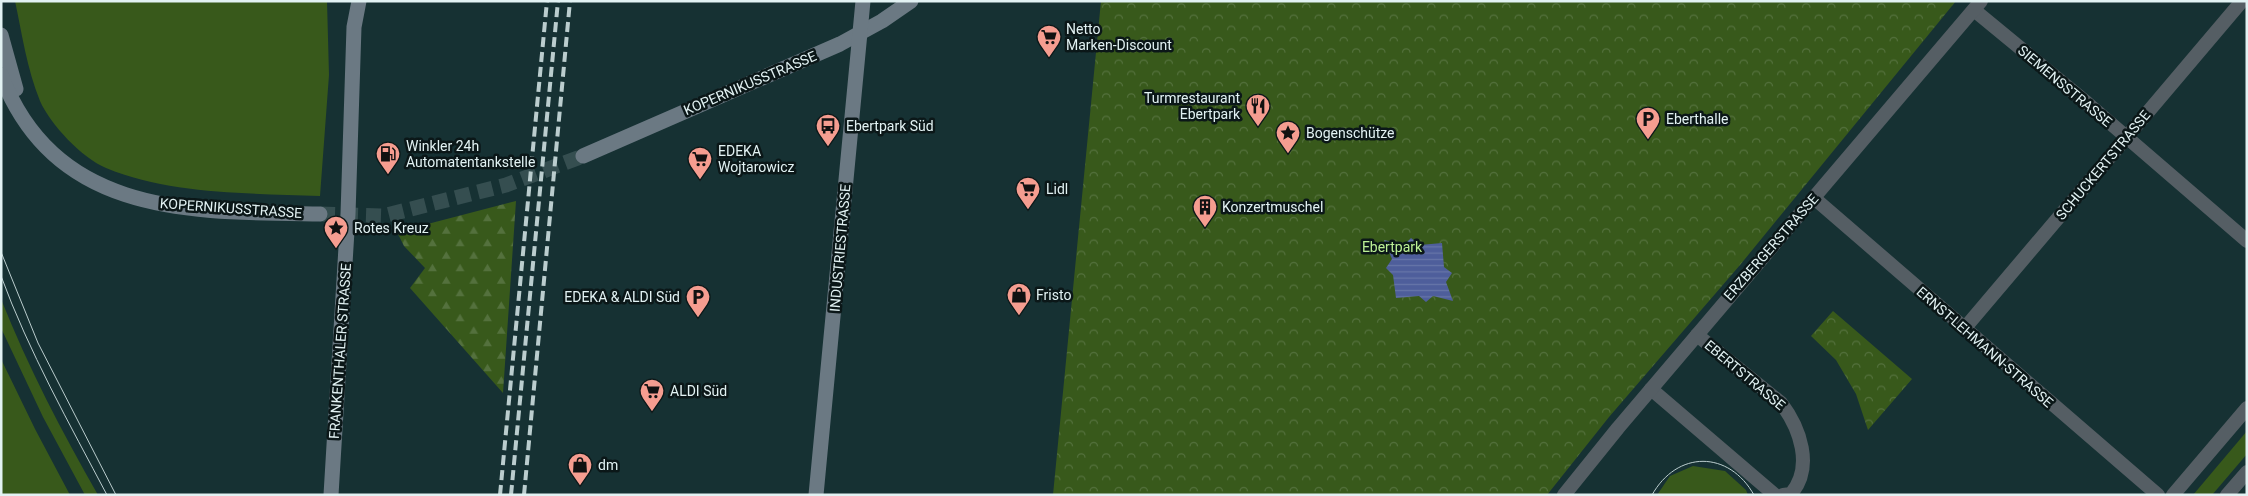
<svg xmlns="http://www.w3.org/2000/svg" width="2248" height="496" viewBox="0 0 2248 496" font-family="Roboto,sans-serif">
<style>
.grass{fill:#38591b}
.forest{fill:url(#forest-firs)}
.park{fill:url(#park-crowns)}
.water{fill:url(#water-rules)}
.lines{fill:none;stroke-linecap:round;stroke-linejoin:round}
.secondary-tunnel{stroke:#354e50;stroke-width:15;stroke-dasharray:15 8;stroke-linecap:butt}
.street{stroke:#555e64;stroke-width:14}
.secondary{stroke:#6b7983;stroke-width:15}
.tram{stroke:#bbcdce;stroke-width:1}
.rail{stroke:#bbcdce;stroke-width:4;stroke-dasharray:10 5;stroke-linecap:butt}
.labels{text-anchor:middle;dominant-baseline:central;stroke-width:5;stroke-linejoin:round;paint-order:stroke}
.poi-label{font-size:14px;fill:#e2f2f3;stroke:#0b1718;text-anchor:start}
.street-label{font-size:14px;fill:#e2f2f3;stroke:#0b1718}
.park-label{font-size:14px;fill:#bcf095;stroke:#0b1718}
</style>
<defs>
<pattern id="forest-firs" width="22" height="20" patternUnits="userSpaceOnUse" patternTransform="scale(1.25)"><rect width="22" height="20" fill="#38591b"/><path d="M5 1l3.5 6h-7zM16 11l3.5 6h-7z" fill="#54713d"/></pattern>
<pattern id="park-crowns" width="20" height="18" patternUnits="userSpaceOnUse" patternTransform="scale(1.25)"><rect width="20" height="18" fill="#38591b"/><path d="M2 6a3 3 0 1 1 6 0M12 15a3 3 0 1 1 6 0" fill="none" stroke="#54713d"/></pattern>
<pattern id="water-rules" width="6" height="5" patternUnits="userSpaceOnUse" patternTransform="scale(1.25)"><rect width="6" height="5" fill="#4e5e9b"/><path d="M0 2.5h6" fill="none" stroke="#6776a9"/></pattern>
</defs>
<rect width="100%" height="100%" fill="#163133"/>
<!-- grass -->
<g class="grass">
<path d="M15 1H327L329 75 320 196C250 193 172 195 106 168 82 158 50 124 40 101 27 69 22 34 15 1Z"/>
<path d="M1 299C28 367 62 432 98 495H85L43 417 1 328Z"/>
<path d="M1 359 35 429 70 495H1Z"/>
<path d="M2247 431V454L2212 495H2193Z"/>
<path d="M1693 466 1725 471 1746 490 1748 495H1657L1670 476Z"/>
</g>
<!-- forest -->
<path class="forest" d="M516 201 503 393 410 288 425 268 404 246 397 232Z"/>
<!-- park -->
<g class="park">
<path d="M1101 1H1956L1740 265 1609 417 1547 495H1053Z"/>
<path d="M1833 311 1912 379 1868 430 1856 394 1836 360 1811 336Z"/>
</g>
<!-- water -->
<path class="water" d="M1411 238 1420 245 1442 243 1444 267 1452 273 1446 282 1453 301 1433 296 1426 302 1419 296 1396 298 1393 275 1386 268 1392 259 1384 240 1404 245Z"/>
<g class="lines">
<!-- secondary-tunnel -->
<path class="secondary-tunnel" d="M320 214 383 216 506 185 583 156"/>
<!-- street -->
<g class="street">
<path d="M1974 10 2087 103 2247 241"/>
<path d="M1814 198 2158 495"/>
<path d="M1964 329 2242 1"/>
<path d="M1697 335 1781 403C1800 428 1814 467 1791 494L1783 495"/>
<path d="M1651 389 1775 495"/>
<path d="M1564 495 1618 428 1981 1"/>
<path d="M2173 495 2247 408"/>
<path d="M2227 495 2247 472"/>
</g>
<!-- secondary -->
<g class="secondary">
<path d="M1 35 16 89"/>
<path d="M1 75C56 217 192 212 320 214"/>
<path d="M583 156 840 44 882 21 911 1"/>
<path d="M331 495 348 214 354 27 359 1"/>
<path d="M816 495 863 1"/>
</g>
<!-- tram -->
<g class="tram">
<path d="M1 252 38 343 116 495"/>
<path d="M1 276C29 352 69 423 107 495"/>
<path d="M1652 495C1677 450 1729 450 1754 495"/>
</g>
<!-- rail -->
<g class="rail">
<path d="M500 495 547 1"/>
<path d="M511 495 558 1"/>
<path d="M524 495 570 1"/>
</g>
</g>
<!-- icons -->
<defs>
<symbol id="supermarket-pin" viewBox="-11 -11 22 30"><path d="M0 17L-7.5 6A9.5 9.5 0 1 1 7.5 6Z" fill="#f59d90" stroke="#0b1718"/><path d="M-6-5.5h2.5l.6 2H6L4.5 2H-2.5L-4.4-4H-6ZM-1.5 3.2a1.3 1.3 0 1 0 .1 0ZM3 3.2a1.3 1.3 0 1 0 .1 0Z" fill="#111"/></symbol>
<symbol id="restaurant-pin" viewBox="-11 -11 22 30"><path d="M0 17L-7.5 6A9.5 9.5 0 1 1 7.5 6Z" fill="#f59d90" stroke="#0b1718"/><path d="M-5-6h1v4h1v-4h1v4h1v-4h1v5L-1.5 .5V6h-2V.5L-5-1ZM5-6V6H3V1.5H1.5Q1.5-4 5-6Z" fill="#111"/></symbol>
<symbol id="parking-pin" viewBox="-11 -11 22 30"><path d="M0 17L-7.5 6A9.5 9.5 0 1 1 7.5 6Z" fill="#f59d90" stroke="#0b1718"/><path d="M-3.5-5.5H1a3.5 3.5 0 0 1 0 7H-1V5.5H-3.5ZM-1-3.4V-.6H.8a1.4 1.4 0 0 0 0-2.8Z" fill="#111"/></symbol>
<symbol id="bus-pin" viewBox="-11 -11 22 30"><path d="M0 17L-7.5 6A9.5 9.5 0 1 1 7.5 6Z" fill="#f59d90" stroke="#0b1718"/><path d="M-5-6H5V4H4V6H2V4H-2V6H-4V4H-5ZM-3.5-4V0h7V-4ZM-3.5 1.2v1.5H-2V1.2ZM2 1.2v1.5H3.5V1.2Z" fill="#111"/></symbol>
<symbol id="sight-pin" viewBox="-11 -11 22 30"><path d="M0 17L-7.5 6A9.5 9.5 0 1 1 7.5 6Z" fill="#f59d90" stroke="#0b1718"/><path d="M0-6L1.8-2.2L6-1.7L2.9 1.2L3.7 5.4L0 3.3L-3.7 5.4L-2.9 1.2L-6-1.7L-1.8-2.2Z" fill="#111"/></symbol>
<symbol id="fuel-pin" viewBox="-11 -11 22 30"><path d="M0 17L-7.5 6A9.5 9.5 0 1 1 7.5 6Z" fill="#f59d90" stroke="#0b1718"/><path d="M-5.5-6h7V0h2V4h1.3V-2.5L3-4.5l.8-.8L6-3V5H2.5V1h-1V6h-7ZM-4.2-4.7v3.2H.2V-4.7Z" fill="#111"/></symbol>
<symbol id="building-pin" viewBox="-11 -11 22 30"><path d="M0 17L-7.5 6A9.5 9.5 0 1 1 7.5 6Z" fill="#f59d90" stroke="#0b1718"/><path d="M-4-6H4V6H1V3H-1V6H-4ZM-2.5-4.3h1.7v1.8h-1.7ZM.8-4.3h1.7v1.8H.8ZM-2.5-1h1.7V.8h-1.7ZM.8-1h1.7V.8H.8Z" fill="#111"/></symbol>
<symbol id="shop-pin" viewBox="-11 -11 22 30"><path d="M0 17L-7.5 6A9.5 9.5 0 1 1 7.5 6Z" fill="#f59d90" stroke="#0b1718"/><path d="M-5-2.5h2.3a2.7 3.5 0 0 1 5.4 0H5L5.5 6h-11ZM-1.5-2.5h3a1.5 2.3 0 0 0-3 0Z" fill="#111"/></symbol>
</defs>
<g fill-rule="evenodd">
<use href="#supermarket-pin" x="1035" y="23" width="28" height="38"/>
<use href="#restaurant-pin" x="1244" y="92" width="28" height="38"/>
<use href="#parking-pin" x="1634" y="105" width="28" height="38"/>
<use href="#bus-pin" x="814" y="112" width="28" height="38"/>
<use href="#sight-pin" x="1274" y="119" width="28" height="38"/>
<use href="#fuel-pin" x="374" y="140" width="28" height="38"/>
<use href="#supermarket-pin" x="686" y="145" width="28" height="38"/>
<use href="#supermarket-pin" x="1014" y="175" width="28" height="38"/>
<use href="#building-pin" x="1191" y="193" width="28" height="38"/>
<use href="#sight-pin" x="322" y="214" width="28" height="38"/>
<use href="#shop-pin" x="1005" y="281" width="28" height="38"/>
<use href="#parking-pin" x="684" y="283" width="28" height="38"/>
<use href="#supermarket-pin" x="638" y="377" width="28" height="38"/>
<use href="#shop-pin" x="566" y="451" width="28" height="38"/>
</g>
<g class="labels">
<!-- poi labels -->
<g class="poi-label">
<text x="1066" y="29">Netto<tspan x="1066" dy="16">Marken-Discount</tspan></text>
<text x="1240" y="98" text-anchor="end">Turmrestaurant<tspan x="1240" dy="16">Ebertpark</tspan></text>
<text x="1666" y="119">Eberthalle</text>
<text x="846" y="126">Ebertpark Süd</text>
<text x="1306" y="133">Bogenschütze</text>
<text x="406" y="146">Winkler 24h<tspan x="406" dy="16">Automatentankstelle</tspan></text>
<text x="718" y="151">EDEKA<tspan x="718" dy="16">Wojtarowicz</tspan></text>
<text x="1046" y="189">Lidl</text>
<text x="1222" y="207">Konzertmuschel</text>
<text x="354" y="228">Rotes Kreuz</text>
<text x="1036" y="295">Fristo</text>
<text x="680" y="297" text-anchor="end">EDEKA &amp; ALDI Süd</text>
<text x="670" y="391">ALDI Süd</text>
<text x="598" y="465">dm</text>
</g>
<!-- street labels -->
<g class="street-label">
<text transform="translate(750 83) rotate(-23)">KOPERNIKUSSTRASSE</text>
<text transform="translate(2065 86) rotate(40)">SIEMENSSTRASSE</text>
<text transform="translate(2103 165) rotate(-50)">SCHUCKERTSTRASSE</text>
<text transform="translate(231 208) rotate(4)">KOPERNIKUSSTRASSE</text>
<text transform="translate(1771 247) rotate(-49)">ERZBERGERSTRASSE</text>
<text transform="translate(840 248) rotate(-85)">INDUSTRIESTRASSE</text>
<text transform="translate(1985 347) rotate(41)">ERNST-LEHMANN-STRASSE</text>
<text transform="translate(340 351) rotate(-86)">FRANKENTHALER STRASSE</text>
<text transform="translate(1745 375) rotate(40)">EBERTSTRASSE</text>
</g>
<!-- park labels -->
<g class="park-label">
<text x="1392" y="247">Ebertpark</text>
</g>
</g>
<!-- border -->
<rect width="2248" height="496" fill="none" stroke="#e2f2f3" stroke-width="5"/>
</svg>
